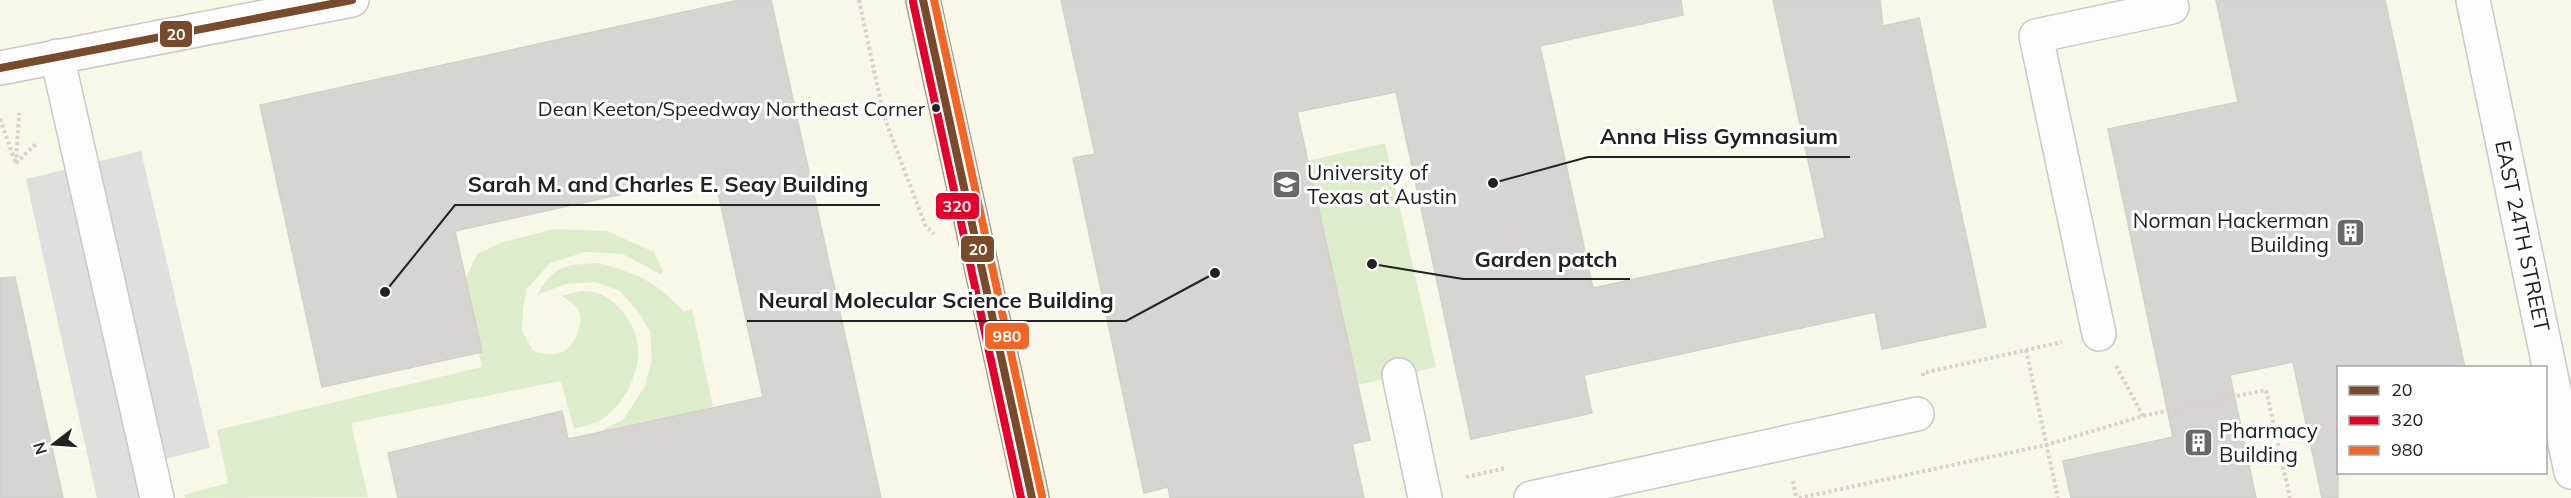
<svg xmlns="http://www.w3.org/2000/svg" width="2571" height="498" viewBox="0 0 2571 498" font-family="Mulish,sans-serif">
<style>
.education{fill:#f8f7e8;fill-rule:evenodd}
.grass{fill:#ddeccb}
.parking{fill:#e0dfde}
.building{fill:#d7d4d2;stroke:#d3d0cc;stroke-width:1.5}
.lines{fill:none;stroke-linecap:round;stroke-linejoin:round}
.minor-casing{stroke:#c9c8c7;stroke-width:36}
.major-casing{stroke:#a79c86;stroke-width:36}
.path{stroke:#dccecd;stroke-width:4;stroke-dasharray:3 3;stroke-linecap:butt}
.minor{stroke:#fdfcfc;stroke-width:33}
.major{stroke:#f3ede7;stroke-width:33}
.bus-1-casing{stroke:#fff;stroke-width:12}
.bus-2-casing{stroke:#fff;stroke-width:12}
.bus-3-casing{stroke:#fff;stroke-width:12}
.bus-1{stroke:#7a4b2a;stroke-width:8}
.bus-2{stroke:#e4002b;stroke-width:8}
.bus-3{stroke:#f26522;stroke-width:8}
.bus-dot{fill:#222;stroke:#fff;stroke-width:2}
.labels{text-anchor:middle;dominant-baseline:central;stroke-width:6;stroke-linejoin:round;paint-order:stroke}
.bus-label{font-size:20px;fill:#222;stroke:#fff;text-anchor:end}
.poi-label{font-size:21px;fill:#222;stroke:#fff;text-anchor:start}
.street-label{font-size:21px;fill:#222;stroke:#fff}
.leader{fill:none;stroke:#222;stroke-width:2}
.callout-dot{fill:#222;stroke:#fff;stroke-width:2}
.callout-label{font-size:22px;text-anchor:middle;font-weight:bold;fill:#222;stroke:#fff;stroke-width:6;stroke-linejoin:round;paint-order:stroke}
.line-badge{stroke:#fff;stroke-width:2}
.badge-label{font-size:16px;text-anchor:middle;font-weight:bold;fill:#fff}
</style>
<rect width="100%" height="100%" fill="#f0eeeb"/>
<!-- education -->
<path class="education" d="M0 0H2571V498H0ZM2338 368H2546V472H2338Z"/>
<!-- grass -->
<g class="grass">
<path d="M1385 143 1436 367 1358 385 1307 161Z"/>
<path d="M554 229 607 231 654 252 663 271 660 274 623 254 585 252 550 263 527 289 523 308 522 330 533 351C544 354 556 357 566 350 575 344 584 322 579 311 576 305 568 300 562 296 569 294 577 291 584 291 615 290 642 329 638 359 635 380 624 401 608 415 599 423 585 426 574 429L561 381 351 423 368 497 185 498 184 495 228 483 217 430 482 367 464 283 477 254 503 242Z"/>
<path d="M599 263C640 275 654 280 684 312L692 309 713 407 601 431 624 419 645 386 652 359 650 331 637 310 620 291 596 282 566 284 537 295C555 264 566 265 599 263Z"/>
</g>
<!-- parking -->
<path class="parking" d="M141 151 210 448 150 463 157 498H97L26 179Z"/>
<!-- building -->
<g class="building">
<path d="M739 0H771L881 498H398L388 453 562 411 568 439 763 397 714 174 455 231 482 352 322 387 260 105Z"/>
<path d="M1061 0H1681L1683 15 1540 46 1593 288 1825 238 1773 0H1880L1883 26 1919 18 1986 327 1882 349 1875 312 1584 375 1592 413 1471 439 1396 92 1297 112 1370 440 1352 444 1364 498H1170L1168 487 1144 493 1073 158 1095 154Z"/>
<path d="M2216 0H2385L2465 368H2338V498H2322L2293 362 2230 375 2256 498H2071L2063 461 2173 437 2108 129 2238 102Z"/>
<path d="M15 277 63 498H0V278Z"/>
</g>
<g class="lines">
<defs>
<g id="minor">
<path d="M2473 0 2571 472"/>
<path d="M57 56 157 498"/>
<path d="M0 68 352 0"/>
<path d="M2099 334 2036 36 2172 7 2170 0"/>
<path d="M1399 375 1425 498"/>
<path d="M1531 498 1917 414"/>
</g>
<path id="major" d="M923 0 1032 498"/>
</defs>
<!-- minor casing -->
<use href="#minor" class="minor-casing"/>
<!-- major casing -->
<use href="#major" class="major-casing"/>
<!-- path -->
<g class="path">
<path d="M859 0 884 117 926 227 934 234"/>
<path d="M0 119 15 161"/>
<path d="M16 163 19 113"/>
<path d="M16 163 37 143"/>
<path d="M2026 350 2058 498"/>
<path d="M2116 366 2143 416"/>
<path d="M1923 376V373L2062 342"/>
<path d="M1466 477 1506 468"/>
<path d="M1793 481 1796 498"/>
<path d="M1799 498 2046 445 2143 416 2266 390 2290 498"/>
</g>
<!-- minor -->
<use href="#minor" class="minor"/>
<!-- major -->
<use href="#major" class="major"/>
<defs>
<g id="bus-1">
<path d="M923 0 1032 498"/>
<path d="M0 68 352 0"/>
</g>
<path id="bus-2" d="M913 2 1021 498"/>
<path id="bus-3" d="M934 0 1042 496"/>
</defs>
<!-- bus-1 casing -->
<use href="#bus-1" class="bus-1-casing"/>
<!-- bus-2 casing -->
<use href="#bus-2" class="bus-2-casing"/>
<!-- bus-3 casing -->
<use href="#bus-3" class="bus-3-casing"/>
<!-- bus-1 -->
<use href="#bus-1" class="bus-1"/>
<!-- bus-2 -->
<use href="#bus-2" class="bus-2"/>
<!-- bus-3 -->
<use href="#bus-3" class="bus-3"/>
</g>
<!-- icons -->
<defs>
<symbol id="university-square" viewBox="-11 -11 22 22"><rect x="-9" y="-9" width="18" height="18" rx="4" fill="#6a6968" stroke="#fff"/><path d="M0-5L7-2L0 1L-7-2ZM-4 1L0 2.5L4 1V4Q0 6-4 4Z" fill="#fff"/></symbol>
<symbol id="building-square" viewBox="-11 -11 22 22"><rect x="-9" y="-9" width="18" height="18" rx="4" fill="#6a6968" stroke="#fff"/><path d="M-4-6H4V6H1V3H-1V6H-4ZM-2.5-4.3h1.7v1.8h-1.7ZM.8-4.3h1.7v1.8H.8ZM-2.5-1h1.7V.8h-1.7ZM.8-1h1.7V.8H.8Z" fill="#fff"/></symbol>
</defs>
<g fill-rule="evenodd">
<use href="#university-square" x="1270" y="168" width="33" height="33"/>
<use href="#building-square" x="2334" y="216" width="33" height="33"/>
<use href="#building-square" x="2182" y="426" width="33" height="33"/>
</g>
<!-- markers -->
<circle class="bus-dot" cx="936" cy="108" r="5"/>
<g class="labels">
<!-- bus labels -->
<g class="bus-label">
<text x="925" y="108">Dean Keeton/Speedway Northeast Corner</text>
</g>
<!-- poi labels -->
<g class="poi-label">
<text x="1307" y="172">University of<tspan x="1307" dy="24">Texas at Austin</tspan></text>
<text x="2329" y="220" text-anchor="end">Norman Hackerman<tspan x="2329" dy="24">Building</tspan></text>
<text x="2219" y="430">Pharmacy<tspan x="2219" dy="24">Building</tspan></text>
</g>
<!-- street labels -->
<g class="street-label">
<text transform="translate(2523 236) rotate(78)">EAST 24TH STREET</text>
</g>
</g>
<!-- callouts -->
<path class="leader" d="M1493 183L1588 157H1850M385 292L455 205H880M1372 264L1463 279H1630M1215 273L1126 321H747"/>
<g class="callout-dot">
<circle cx="1493" cy="183" r="6"/>
<circle cx="385" cy="292" r="6"/>
<circle cx="1372" cy="264" r="6"/>
<circle cx="1215" cy="273" r="6"/>
</g>
<g class="callout-label">
<text x="1719" y="144">Anna Hiss Gymnasium</text>
<text x="668" y="192">Sarah M. and Charles E. Seay Building</text>
<text x="1546" y="267">Garden patch</text>
<text x="936" y="308">Neural Molecular Science Building</text>
</g>
<g class="line-badge">
<rect x="159" y="20" width="34" height="28" rx="6" fill="#7a4b2a"/>
<rect x="935" y="192" width="45" height="28" rx="6" fill="#e4002b"/>
<rect x="960" y="235" width="35" height="28" rx="6" fill="#7a4b2a"/>
<rect x="984" y="322" width="46" height="28" rx="6" fill="#f26522"/>
</g>
<g class="badge-label">
<text x="176" y="40">20</text>
<text x="957" y="212">320</text>
<text x="978" y="255">20</text>
<text x="1007" y="342">980</text>
</g>
<!-- legend -->
<rect x="2337" y="366" width="210" height="108" fill="#ffffff" stroke="#a7a7a7" stroke-width="1.5"/>
<rect x="2349" y="386" width="30" height="9" fill="#7a4b2a" stroke="#a7a7a7" stroke-width="1.5"/>
<text x="2391" y="396" font-size="18" fill="#222222">20</text>
<rect x="2349" y="416" width="30" height="9" fill="#e4002b" stroke="#a7a7a7" stroke-width="1.5"/>
<text x="2391" y="426" font-size="18" fill="#222222">320</text>
<rect x="2349" y="446" width="30" height="9" fill="#f26522" stroke="#a7a7a7" stroke-width="1.5"/>
<text x="2391" y="456" font-size="18" fill="#222222">980</text>
<!-- north arrow -->
<g transform="translate(54 444) rotate(253)" stroke="#ffffff" stroke-width="4.5" paint-order="stroke">
<path d="M0-4.5L10 22L0 15L-10 22Z" fill="#222222"/>
<text y="-9" font-size="16" font-weight="bold" text-anchor="middle" fill="#222222">N</text>
</g>
</svg>
